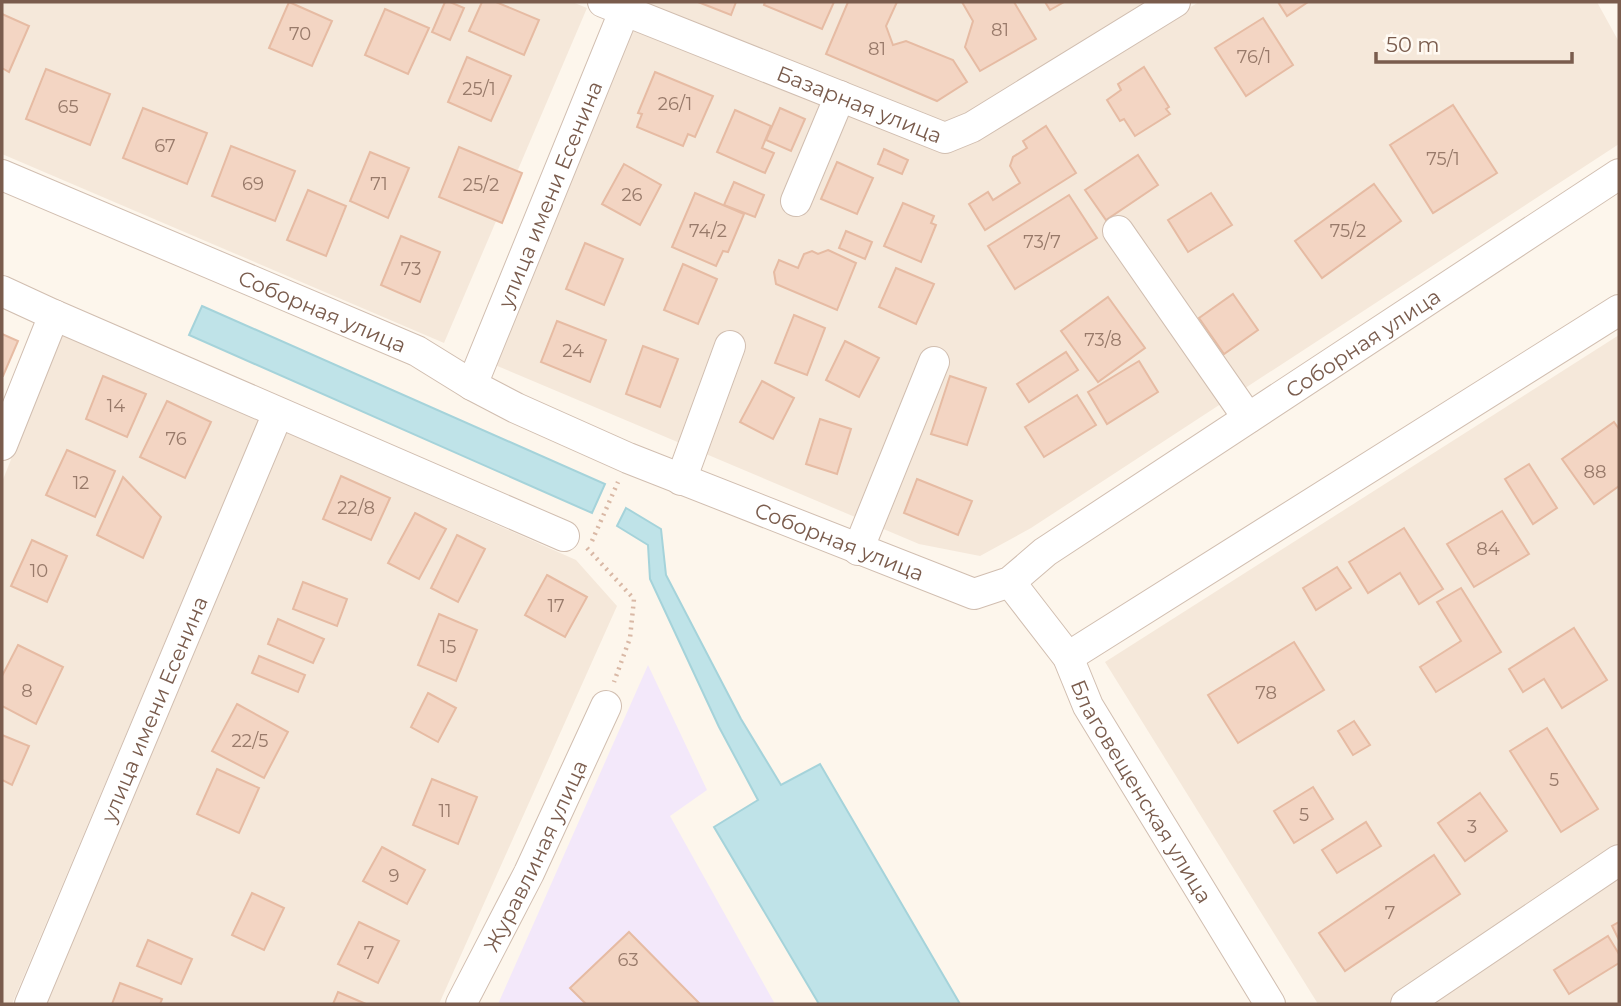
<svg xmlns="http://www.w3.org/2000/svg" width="1621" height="1006" viewBox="0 0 1621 1006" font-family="Montserrat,sans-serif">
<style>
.residential{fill:#f5e8da}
.education{fill:#f3e8fa}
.water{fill:#bfe3e8;stroke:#a5d3da;stroke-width:2}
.building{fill:#f3d5c3;stroke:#e6bba3;stroke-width:2}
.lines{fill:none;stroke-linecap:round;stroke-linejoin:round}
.minor-casing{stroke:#d1beb0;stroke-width:32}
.path{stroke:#d9b8a5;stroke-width:4.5;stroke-dasharray:2 5;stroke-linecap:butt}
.minor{stroke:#fff;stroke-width:30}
.labels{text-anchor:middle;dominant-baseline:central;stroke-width:7;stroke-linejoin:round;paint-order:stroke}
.number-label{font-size:18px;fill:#987a6a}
.street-label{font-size:21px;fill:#7a5c4d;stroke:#fffaf3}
</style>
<rect width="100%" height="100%" fill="#fdf6ec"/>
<!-- residential -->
<g class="residential">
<path d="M2 2H572L587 8 444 343 2 154Z"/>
<path d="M638 2H1157L964 119 938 125Z"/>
<path d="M1199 2H1597L1619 42V144L1031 528 980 556 919 544 495 365 625 32 641 25 952 149Z"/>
<path d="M61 334 259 419 12 1004H2V482Z"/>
<path d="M1619 335V1004H1318L1105 662Z"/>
<path d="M285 431 576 560 617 606 439 1004H45Z"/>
</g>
<!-- education -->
<path class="education" d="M648 665 707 790 670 816 775 1004H498Z"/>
<!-- water -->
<g class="water">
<path d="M202 306 605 484 592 513 189 335Z"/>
<path d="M626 508 661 529 666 575 741 719 781 785 820 764 960 1004H819L714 827 758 800 719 727 650 579 648 545 617 526Z"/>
</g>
<!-- building -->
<g class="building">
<path d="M289 2 332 21 312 66 269 48Z"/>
<path d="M445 2H450L464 8 450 40 432 32Z"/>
<path d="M482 2H496L539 20 524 55 469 31Z"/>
<path d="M698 2H736L731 15Z"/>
<path d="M765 2H834L822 29 764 5Z"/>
<path d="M848 2H897L886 26 893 45 906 41 953 60 967 82 937 101 826 54Z"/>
<path d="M962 2H1014L1036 39 980 71 965 47 973 21Z"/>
<path d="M1045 2H1064L1050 10Z"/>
<path d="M1278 2H1308L1287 16Z"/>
<path d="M385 9 429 28 408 74 365 55Z"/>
<path d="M2 14 29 26 9 72 2 68Z"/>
<path d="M1263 18 1293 65 1246 96 1215 48Z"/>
<path d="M467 57 511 76 491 121 448 102Z"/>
<path d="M1144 67 1169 107 1166 109 1170 114 1135 136 1124 119 1120 121 1107 100 1121 90 1118 84Z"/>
<path d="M46 69 110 94 90 145 26 119Z"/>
<path d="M655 72 713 96 695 137 688 134 683 146 637 127 642 114 638 113Z"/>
<path d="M1453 105 1497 173 1433 213 1390 145Z"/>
<path d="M143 108 207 133 187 184 123 158Z"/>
<path d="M780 108 805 119 791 151 766 140Z"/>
<path d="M735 110 771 126 762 148 774 153 765 173 717 152Z"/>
<path d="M1046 126 1076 173 985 230 969 204 988 192 993 200 1020 183 1010 166 1013 157 1027 148 1023 141Z"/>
<path d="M231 146 295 171 275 221 212 196Z"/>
<path d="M459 147 522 173 502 223 439 197Z"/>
<path d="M884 149 908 160 902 174 878 164Z"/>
<path d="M370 152 409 168 388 218 350 201Z"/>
<path d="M1138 155 1158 185 1106 220 1085 190Z"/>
<path d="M837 162 873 178 857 214 821 199Z"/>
<path d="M624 164 661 185 640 225 602 204Z"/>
<path d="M734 182 764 195 755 217 724 205Z"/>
<path d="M1374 184 1401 221 1322 278 1295 241Z"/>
<path d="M308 190 346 206 326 256 287 240Z"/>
<path d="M695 193 744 214 728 252 723 251 716 266 672 247Z"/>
<path d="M1211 193 1232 225 1188 252 1168 220Z"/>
<path d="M1069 195 1097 238 1015 289 988 246Z"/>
<path d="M903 203 934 216 931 223 936 225 921 262 884 246Z"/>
<path d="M846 231 872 242 865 259 839 248Z"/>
<path d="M401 236 440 252 420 302 381 285Z"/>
<path d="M585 243 623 259 604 305 566 289Z"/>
<path d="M828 250 856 263 837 310 776 284 774 272 779 260 798 268 804 254 812 251 818 254Z"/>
<path d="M683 264 717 279 698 324 664 310Z"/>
<path d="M896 268 934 284 916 324 879 307Z"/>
<path d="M1233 294 1258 330 1224 354 1199 318Z"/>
<path d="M1108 297 1145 348 1098 382 1061 331Z"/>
<path d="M794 315 825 328 807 375 775 363Z"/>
<path d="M557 321 606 340 590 382 541 362Z"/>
<path d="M2 334 18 341 3 376H2Z"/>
<path d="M845 341 879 358 859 397 826 380Z"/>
<path d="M643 346 678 359 660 407 626 394Z"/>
<path d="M1066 352 1078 370 1029 402 1017 384Z"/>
<path d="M1139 361 1158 392 1107 424 1088 392Z"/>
<path d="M103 376 146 394 127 437 86 419Z"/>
<path d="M950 376 986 388 967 445 931 434Z"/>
<path d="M762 381 794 398 773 439 740 422Z"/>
<path d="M1077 395 1096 425 1044 457 1025 427Z"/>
<path d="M167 401 211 422 185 478 140 457Z"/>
<path d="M820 419 851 429 837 474 806 464Z"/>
<path d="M1614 422 1619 429V486L1594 504 1562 459Z"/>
<path d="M67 450 115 471 95 517 46 495Z"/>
<path d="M1529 464 1557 508 1533 524 1505 479Z"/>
<path d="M341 476 390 498 371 540 323 519Z"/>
<path d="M123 477 161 517 143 558 97 535Z"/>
<path d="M917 479 972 501 958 535 904 513Z"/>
<path d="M1502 511 1529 554 1474 587 1447 544Z"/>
<path d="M415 513 446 529 419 579 388 563Z"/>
<path d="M1404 528 1443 589 1419 604 1400 573 1368 593 1349 562Z"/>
<path d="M457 535 485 549 458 602 431 588Z"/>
<path d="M32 540 67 556 47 602 11 586Z"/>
<path d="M1337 567 1351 588 1316 610 1303 588Z"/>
<path d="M547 575 587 597 565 637 525 615Z"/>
<path d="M303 582 347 599 337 626 293 609Z"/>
<path d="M1461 588 1501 652 1436 692 1420 667 1461 641 1437 602Z"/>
<path d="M439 614 477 630 456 681 418 665Z"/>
<path d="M278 619 324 639 313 663 268 644Z"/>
<path d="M1574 628 1607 680 1562 708 1544 679 1523 692 1509 669Z"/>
<path d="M1294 642 1324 690 1238 743 1208 695Z"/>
<path d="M18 645 63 667 36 724 2 706V676Z"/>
<path d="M259 656 305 675 298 692 252 673Z"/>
<path d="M428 693 456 708 438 742 411 727Z"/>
<path d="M237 704 288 732 264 778 212 751Z"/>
<path d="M1354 721 1370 745 1353 755 1338 731Z"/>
<path d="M1547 728 1598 809 1561 832 1510 751Z"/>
<path d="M2 735 29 746 12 785 2 780Z"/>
<path d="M217 769 259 788 239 833 197 814Z"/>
<path d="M432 779 477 797 458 844 413 825Z"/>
<path d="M1313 787 1333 819 1294 843 1274 811Z"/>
<path d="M1480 793 1507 831 1465 861 1438 823Z"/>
<path d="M1366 822 1381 846 1337 873 1322 850Z"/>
<path d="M382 847 425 870 407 904 363 881Z"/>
<path d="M1434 855 1460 894 1345 971 1319 933Z"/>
<path d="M252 893 284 908 264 950 232 935Z"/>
<path d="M359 922 399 941 378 983 338 964Z"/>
<path d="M1619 922V940L1612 926Z"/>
<path d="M629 932 700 1004H586L570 988Z"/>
<path d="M1608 936 1619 954V963L1569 994 1554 970Z"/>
<path d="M148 940 192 959 181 984 137 966Z"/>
<path d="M120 983 162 999 160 1004H112Z"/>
<path d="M338 992 366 1004H333Z"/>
</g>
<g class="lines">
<defs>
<g id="minor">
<path id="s1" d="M603 2 945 138 972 127 1175 2"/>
<path id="s2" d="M2 175 417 351 472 385 516 408 628 458 974 594 1010 582 1045 552 1619 174"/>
<path d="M796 201 840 96"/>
<path d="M1118 231 1248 418"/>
<path d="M2 291 54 315 564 536"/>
<path id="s3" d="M472 385 628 2"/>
<path d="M2 445 54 315"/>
<path d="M681 480 730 346"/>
<path d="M858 550 934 362"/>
<path id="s4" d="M1010 582 1068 657 1088 706 1270 1004"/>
<path d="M1068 657 1619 310"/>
<path id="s5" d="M30 1004 278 413"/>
<path id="s6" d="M461 1004 529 873 606 706"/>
<path d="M1406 1004 1619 860"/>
</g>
</defs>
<!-- minor casing -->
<use href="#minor" class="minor-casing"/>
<!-- path -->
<g class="path">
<path d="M592 541 618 482"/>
<path d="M587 548 634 599 630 638 614 682"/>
</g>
<!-- minor -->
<use href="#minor" class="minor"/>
</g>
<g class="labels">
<!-- number labels -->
<g class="number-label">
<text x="1000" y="30">81</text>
<text x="300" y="34">70</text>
<text x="877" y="49">81</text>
<text x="1254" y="57">76/1</text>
<text x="479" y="89">25/1</text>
<text x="675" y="104">26/1</text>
<text x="68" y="107">65</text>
<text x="165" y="146">67</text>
<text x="1443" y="159">75/1</text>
<text x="253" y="184">69</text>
<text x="379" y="184">71</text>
<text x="481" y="185">25/2</text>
<text x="632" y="195">26</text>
<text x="708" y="231">74/2</text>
<text x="1348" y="231">75/2</text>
<text x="1042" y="242">73/7</text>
<text x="411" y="269">73</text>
<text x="1103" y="340">73/8</text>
<text x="573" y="351">24</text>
<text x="116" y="406">14</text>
<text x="176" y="439">76</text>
<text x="1595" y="472">88</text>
<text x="81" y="483">12</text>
<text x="356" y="508">22/8</text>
<text x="1488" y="549">84</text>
<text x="39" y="571">10</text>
<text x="556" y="606">17</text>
<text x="448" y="647">15</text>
<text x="27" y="691">8</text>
<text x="1266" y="693">78</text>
<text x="250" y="741">22/5</text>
<text x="1554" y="780">5</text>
<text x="445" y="811">11</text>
<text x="1304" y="815">5</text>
<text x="1472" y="827">3</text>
<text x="394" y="876">9</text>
<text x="1390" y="913">7</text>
<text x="369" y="953">7</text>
<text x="628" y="960">63</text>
</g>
<!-- street labels -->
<g class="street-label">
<text stroke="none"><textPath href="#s1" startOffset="276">Базарная улица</textPath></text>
<text stroke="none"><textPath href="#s3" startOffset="206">улица имени Есенина</textPath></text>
<text stroke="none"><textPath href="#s2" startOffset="348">Соборная улица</textPath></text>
<text stroke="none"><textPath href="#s2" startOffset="1524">Соборная улица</textPath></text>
<text stroke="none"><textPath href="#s2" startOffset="915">Соборная улица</textPath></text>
<text stroke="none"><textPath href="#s5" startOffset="320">улица имени Есенина</textPath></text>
<text stroke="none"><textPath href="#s4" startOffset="248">Благовещенская улица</textPath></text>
<text stroke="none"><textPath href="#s6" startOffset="166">Журавлиная улица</textPath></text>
</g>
</g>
<!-- border -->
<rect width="1621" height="1006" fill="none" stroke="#7a5c4d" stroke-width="7"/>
<!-- scale -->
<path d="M1376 52v10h196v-10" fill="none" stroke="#7a5c4d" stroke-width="3.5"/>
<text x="1386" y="52" font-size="21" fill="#7a5c4d" stroke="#fffaf3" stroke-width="5" paint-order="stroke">50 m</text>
</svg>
